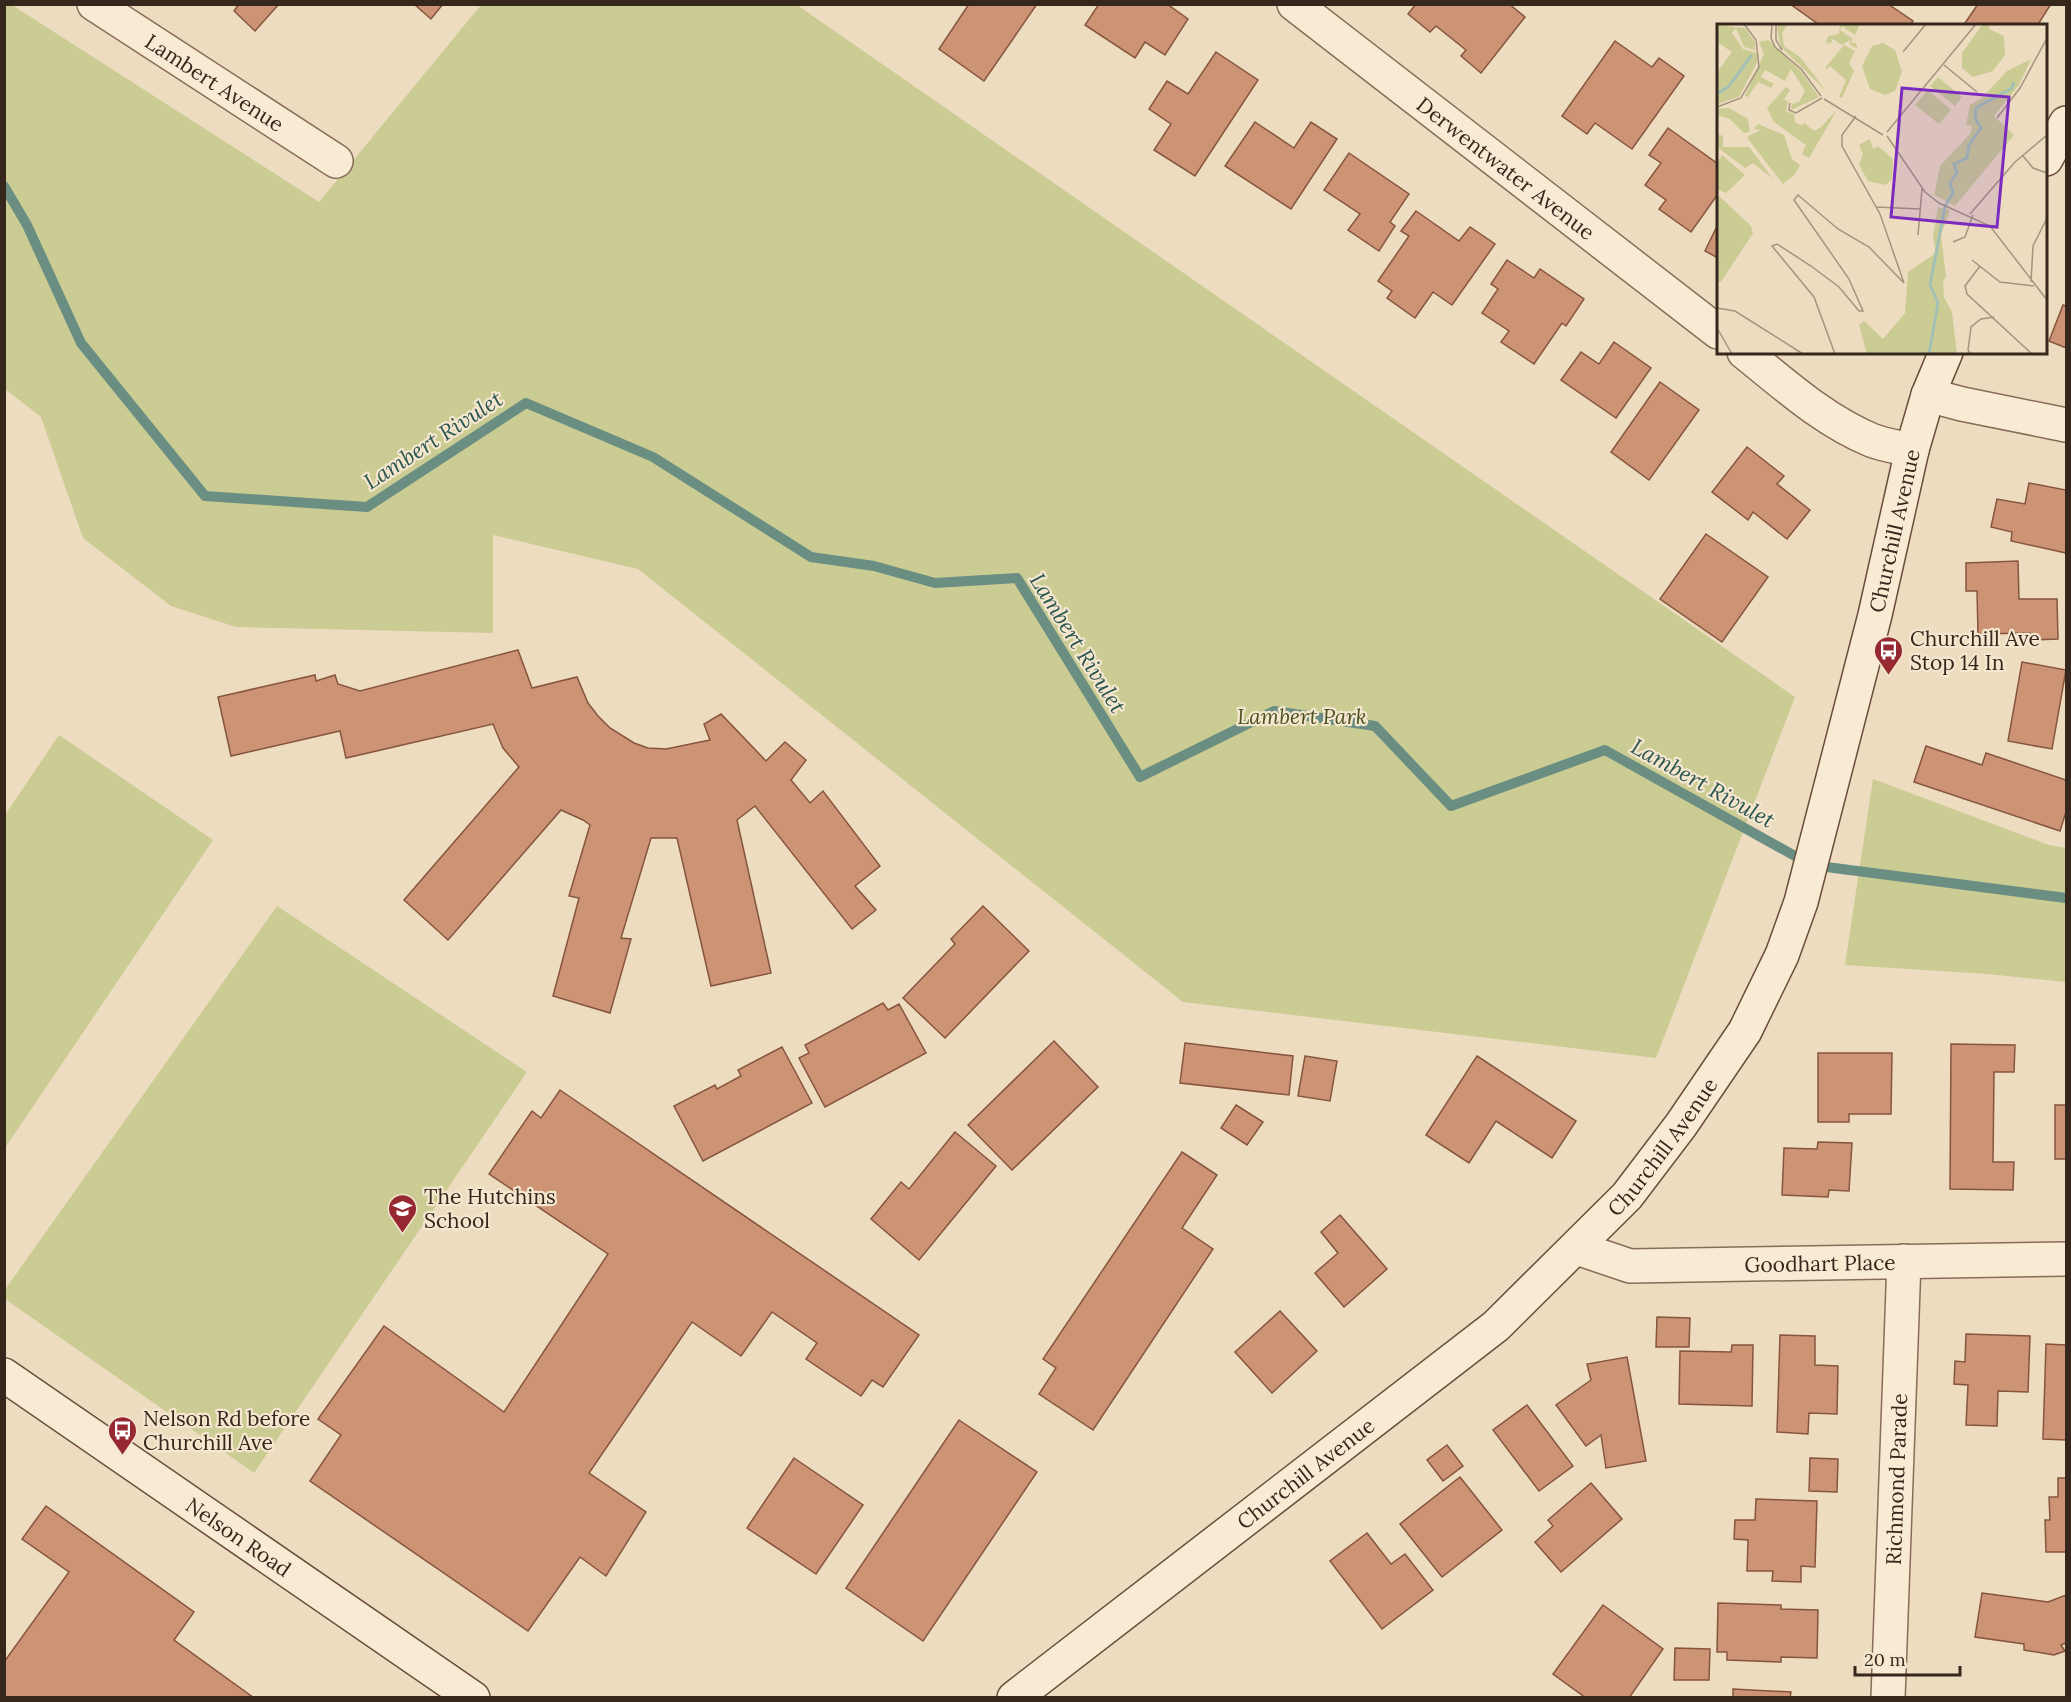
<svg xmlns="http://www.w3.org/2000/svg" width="2071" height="1702" viewBox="0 0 2071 1702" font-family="Lora,serif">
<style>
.green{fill:#cacc94}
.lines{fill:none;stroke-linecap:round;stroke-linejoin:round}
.stream{stroke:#6a8e82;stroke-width:10}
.building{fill:#cc9375;stroke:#86553e;stroke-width:1.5}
.street-casing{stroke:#876d58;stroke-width:36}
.secondary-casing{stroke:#684e3b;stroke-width:36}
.street{stroke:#f9ead3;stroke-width:33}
.secondary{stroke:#f9ead3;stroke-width:33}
.labels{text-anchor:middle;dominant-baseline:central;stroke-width:4.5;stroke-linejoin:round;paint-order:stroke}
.street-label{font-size:21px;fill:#36271c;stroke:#f5e7cf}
.poi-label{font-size:21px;fill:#36271c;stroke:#f5e7cf;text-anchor:start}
.park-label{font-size:21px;font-style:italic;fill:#4b5323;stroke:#f5e7cf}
.water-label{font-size:22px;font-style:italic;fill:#2b5650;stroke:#f5e7cf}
.inset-river{fill:none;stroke:#a3c0b5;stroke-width:3}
.inset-road{fill:none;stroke:#a4947e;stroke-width:1.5}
.view{fill:#7b2cbf;fill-opacity:0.15;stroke:#7b2cbf;stroke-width:3}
.inset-edge{fill:none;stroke:#36271c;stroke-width:3}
</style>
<rect width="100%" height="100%" fill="#eedcc0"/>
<!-- green -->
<g class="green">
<path d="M4 5H12L319 202 481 5H797L1795 697 1656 1058 1183 1002 638 569 493 535V633L236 627 171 606 83 538 41 417 5 389Z"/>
<path d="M59 735 213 840 5 1148V815Z"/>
<path d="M1873 779 2049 845 2066 848V982L1987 974 1845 965Z"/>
<path d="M277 906 527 1072 254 1473 5 1299 4 1291Z"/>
</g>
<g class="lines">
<!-- stream -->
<path class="stream" d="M4 186 27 225 81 343 205 496 367 507 526 403 653 457 811 557 874 566 935 583 1017 578 1140 777 1274 711 1375 726 1451 806 1605 750 1811 865 2066 898"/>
</g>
<!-- building -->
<g class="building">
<path d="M239 4H279L255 31 234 11Z"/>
<path d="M414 4H443L431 19Z"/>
<path d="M969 4H1037L984 81 939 49Z"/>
<path d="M1099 4H1167L1188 19 1165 55 1145 42 1135 58 1085 25Z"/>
<path d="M1416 4H1509L1525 17 1481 73 1461 56 1466 50 1436 26 1430 32 1408 14Z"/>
<path d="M1790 4H1888L1913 21 1910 26H1821Z"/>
<path d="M1978 4H2051L2037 26H1963Z"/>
<path d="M1615 41 1652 67 1659 58 1684 76 1632 149 1595 123 1587 134 1562 116Z"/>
<path d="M1216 52 1258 80 1195 176 1154 150 1171 124 1149 109 1167 81 1188 94Z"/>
<path d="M1255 122 1294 148 1311 122 1337 139 1291 209 1225 166Z"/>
<path d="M1668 128 1718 164V194L1691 232 1659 209 1666 200 1645 185 1661 163 1649 155Z"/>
<path d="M1349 153 1409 194 1390 222 1395 226 1379 251 1348 230 1360 214 1324 190Z"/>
<path d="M1416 211 1459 241 1470 227 1495 244 1452 305 1433 292 1415 318 1387 298 1392 291 1378 281 1409 236 1401 231Z"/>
<path d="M1718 224V258L1705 251Z"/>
<path d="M1507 260 1534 278 1540 269 1584 299 1566 326 1562 323 1534 364 1501 342 1509 331 1482 313 1498 289 1491 284Z"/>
<path d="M2063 305 2066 306V348L2049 341Z"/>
<path d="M1614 342 1651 368 1616 418 1561 380 1581 352 1599 364Z"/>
<path d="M1660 382 1699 410 1649 480 1611 452Z"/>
<path d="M1747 447 1784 476 1777 484 1810 510 1787 539 1753 512 1748 520 1712 492Z"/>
<path d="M2029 483 2066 490V553L2011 541 2012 532 1991 527 1997 499 2025 504Z"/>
<path d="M1706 534 1768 577 1722 642 1660 599Z"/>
<path d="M2018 561 2019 599H2057L2058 639 2030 640V633L1978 634 1977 591H1966V563Z"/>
<path d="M518 650 532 688 577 677 588 703 598 716 610 728 634 743 648 748 666 749 710 740 704 724 721 714 766 761 785 742 806 760 791 780 810 803 823 791 880 866 855 886 876 910 852 929 755 806 737 820 771 973 711 986 677 838H651L621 938 631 939 610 1013 553 996 579 898 569 896 590 825 583 820 561 810 448 940 404 900 519 767 503 748 493 724 346 758 340 731 231 756 218 697 315 675 316 681 335 675 338 684 360 691Z"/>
<path d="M2022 662 2066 670 2052 749 2008 741Z"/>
<path d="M1926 746 1982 765 1986 753 2066 780V812L2060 831 1914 782Z"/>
<path d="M983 906 1029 951 945 1038 903 998 955 944 951 939Z"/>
<path d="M883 1003 888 1010 899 1004 926 1053 825 1107 799 1058 809 1053 805 1045Z"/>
<path d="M1054 1041 1098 1087 1012 1170 968 1125Z"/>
<path d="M1185 1043 1293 1056 1289 1095 1180 1083Z"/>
<path d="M1951 1044 2015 1045 2014 1072H1994L1993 1162H2014L2013 1190 1950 1189Z"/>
<path d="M782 1047 812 1103 703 1161 674 1106 715 1085 717 1089 741 1076 738 1070Z"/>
<path d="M1818 1053H1892L1891 1114H1849V1122H1818Z"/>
<path d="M1305 1056 1337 1061 1330 1101 1298 1096Z"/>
<path d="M1477 1056 1576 1121 1552 1158 1496 1121 1469 1163 1426 1135Z"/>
<path d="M560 1090 919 1335 883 1387 872 1380 861 1396 806 1359 817 1343 772 1312 741 1356 692 1322 589 1473 646 1512 606 1576 580 1557 528 1631 310 1481 341 1435 318 1419 384 1326 504 1412 608 1254 489 1174 532 1111 541 1118Z"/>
<path d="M1236 1105 1263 1122 1247 1145 1221 1128Z"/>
<rect x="2055" y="1105" width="11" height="54"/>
<path d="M955 1132 996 1166 919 1260 871 1219 901 1182 909 1189Z"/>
<path d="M1818 1142 1852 1143 1849 1191 1829 1190 1828 1197 1782 1195 1784 1148 1817 1149Z"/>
<path d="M1182 1152 1217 1175 1182 1228 1213 1249 1093 1430 1039 1394 1056 1368 1043 1359Z"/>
<path d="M1340 1215 1387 1269 1344 1307 1315 1273 1338 1253 1321 1232Z"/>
<path d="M1280 1311 1317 1351 1272 1393 1235 1352Z"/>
<path d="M1657 1317 1690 1318 1689 1347H1656Z"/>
<path d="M1966 1334 2030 1336 2028 1392 1998 1391 1997 1426 1966 1425 1968 1385 1954 1384 1955 1361 1965 1362Z"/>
<path d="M1780 1335 1815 1336V1365L1838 1366 1837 1414 1809 1413 1808 1434 1777 1432Z"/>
<path d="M2046 1344 2066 1345V1440L2043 1439Z"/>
<path d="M1732 1345H1753L1752 1406 1679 1404 1680 1351 1731 1352Z"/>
<path d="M1627 1357 1646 1461 1606 1468 1601 1435 1586 1446 1556 1405 1591 1380 1587 1364Z"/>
<path d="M1527 1405 1573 1466 1539 1491 1493 1430Z"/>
<path d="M959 1420 1037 1472 923 1641 846 1588Z"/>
<path d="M1447 1445 1463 1466 1443 1481 1427 1460Z"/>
<path d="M794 1458 863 1505 816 1574 747 1528Z"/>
<path d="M1810 1458 1838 1459 1837 1492 1809 1491Z"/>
<path d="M1460 1477 1502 1530 1442 1577 1400 1524Z"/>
<path d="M2058 1478H2066V1552H2046L2045 1520H2050L2049 1497H2058Z"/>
<path d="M1591 1483 1622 1519 1561 1572 1535 1542 1553 1526 1548 1520Z"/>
<path d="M1756 1499 1817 1501 1815 1567 1801 1566V1582L1772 1581 1773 1571H1747L1748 1540 1734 1539 1735 1520H1755Z"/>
<path d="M46 1506 194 1612 174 1640 254 1698H4V1662L69 1572 22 1539Z"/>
<path d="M1367 1533 1391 1564 1405 1554 1433 1590 1382 1629 1330 1561Z"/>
<path d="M1982 1593 2048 1602 2066 1595V1643L2061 1645 2065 1651 2054 1655 2024 1650V1644L1975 1637Z"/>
<path d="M1718 1603 1781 1605V1609L1818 1610 1817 1658 1781 1657V1662L1727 1660V1652H1717Z"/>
<path d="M1603 1605 1663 1649 1629 1698H1586L1553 1674Z"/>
<path d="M1675 1648 1710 1649 1709 1680H1674Z"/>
<path d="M1733 1689 1791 1692 1790 1698H1733Z"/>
</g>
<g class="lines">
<defs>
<g id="street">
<path id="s1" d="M94 4 336 161"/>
<path id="s2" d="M1294 4 1718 332"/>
<path d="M1744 352C1784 384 1823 420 1871 440 1883 445 1898 447 1912 450"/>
<path d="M1928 395 1962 404 2066 425"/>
<path id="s3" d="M1577 1248 1630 1266 2066 1259"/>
<path id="s4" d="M1888 1698 1904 1261"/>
</g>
<g id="secondary">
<path d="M2046 159 2066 123"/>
<path id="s5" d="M4 1375 473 1698"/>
<path id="s6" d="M1014 1698 1496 1326 1627 1196 1681 1125 1745 1031 1782 955 1801 902 1875 615 1912 450 1928 395 1946 352"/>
</g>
</defs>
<!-- street casing -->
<use href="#street" class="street-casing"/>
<!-- secondary casing -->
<use href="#secondary" class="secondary-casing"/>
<!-- street -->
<use href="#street" class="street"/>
<!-- secondary -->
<use href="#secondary" class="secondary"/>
</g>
<!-- icons -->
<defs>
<symbol id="bus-pin" viewBox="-11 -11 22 30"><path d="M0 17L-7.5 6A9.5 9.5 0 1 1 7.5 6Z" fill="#962831" stroke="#f5e7cf"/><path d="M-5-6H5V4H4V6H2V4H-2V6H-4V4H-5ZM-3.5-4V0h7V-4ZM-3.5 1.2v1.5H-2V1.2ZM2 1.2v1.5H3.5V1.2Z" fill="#fff"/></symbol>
<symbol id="school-pin" viewBox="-11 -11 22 30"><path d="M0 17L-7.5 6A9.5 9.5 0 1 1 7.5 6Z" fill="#962831" stroke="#f5e7cf"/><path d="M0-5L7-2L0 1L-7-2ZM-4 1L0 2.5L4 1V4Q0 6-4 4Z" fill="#fff"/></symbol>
</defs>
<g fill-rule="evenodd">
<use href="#bus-pin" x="1872" y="634" width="33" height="45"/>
<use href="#school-pin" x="386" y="1192" width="33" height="45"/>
<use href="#bus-pin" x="106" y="1414" width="33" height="45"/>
</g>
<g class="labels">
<!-- street labels -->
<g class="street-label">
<text stroke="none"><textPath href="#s1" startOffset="144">Lambert Avenue</textPath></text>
<text stroke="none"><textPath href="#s2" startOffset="268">Derwentwater Avenue</textPath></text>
<text stroke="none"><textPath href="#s6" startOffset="1520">Churchill Avenue</textPath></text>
<text stroke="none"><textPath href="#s6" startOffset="854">Churchill Avenue</textPath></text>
<text stroke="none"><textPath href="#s3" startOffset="246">Goodhart Place</textPath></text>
<text stroke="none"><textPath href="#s6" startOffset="368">Churchill Avenue</textPath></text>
<text stroke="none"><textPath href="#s4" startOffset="219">Richmond Parade</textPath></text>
<text stroke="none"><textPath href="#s5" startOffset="285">Nelson Road</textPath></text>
</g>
<!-- poi labels -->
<g class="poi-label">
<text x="1910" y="638">Churchill Ave<tspan x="1910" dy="24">Stop 14 In</tspan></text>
<text x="424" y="1196">The Hutchins<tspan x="424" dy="24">School</tspan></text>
<text x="143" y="1418">Nelson Rd before<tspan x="143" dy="24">Churchill Ave</tspan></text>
</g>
<!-- park labels -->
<g class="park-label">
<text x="1302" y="716">Lambert Park</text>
</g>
<!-- water labels -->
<g class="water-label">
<text transform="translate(433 440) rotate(-33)">Lambert Rivulet</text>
<text transform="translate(1078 643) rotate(58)">Lambert Rivulet</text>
<text transform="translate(1703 783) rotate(29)">Lambert Rivulet</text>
</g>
</g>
<!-- overview -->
<g transform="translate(1717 24)">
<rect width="330" height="330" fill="#eedcc0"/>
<path d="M60 0H71L65 9 67 22 84 34 109 67 63 22ZM123 0H143L138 11 125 2 123 6 136 15 133 20 138 18 141 25 132 20 134 15 125 21 116 15 113 20 109 18 111 12 122 10ZM272 0V5L287 12 288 31 276 47 256 53 245 44V29L265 1ZM0 1 28 4 38 18V26L27 23 19 4 15 9 26 25 40 29 41 37 22 73 0 80V48L15 28 0 18ZM51 16 83 46 102 73 74 86 75 80 82 78 88 67 74 45 68 57 48 46 44 53 57 60 54 64 41 58 31 73 28 72 47 30 42 18ZM166 19 178 26 185 48 178 67 168 71 153 65 145 42 155 22ZM127 21 138 27 132 39 137 47 125 74 122 73 129 56 113 42 110 45 108 44ZM314 35 302 61 277 92 297 111 238 182 217 171 223 142 253 110 255 102 249 101 253 81 265 74 290 47ZM221 53 245 73 238 82 213 62ZM69 63 73 66 67 75 71 78 69 87 77 90 78 98 85 102 87 99 97 107 103 104 120 86 92 134 85 130 89 121 57 98 50 84ZM211 66 234 86 222 100 198 81ZM12 84 31 95 33 108 27 109 13 95 0 91V85ZM41 100 67 111 75 135 83 141 78 150 66 160 31 115V112L44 106 37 105ZM0 110 6 112V123H32L56 155 36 139 28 144 0 123ZM153 115 156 125 161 122 176 135 175 155 169 161 151 157 142 141 146 130 142 121ZM5 131 28 151 9 169 0 165V139ZM0 170 34 202 36 209 4 258H0ZM221 183 233 186 224 211 229 252 226 258 227 273 235 288 240 330H150L142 301 147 297 166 315 188 289 191 248 219 229 216 213Z" fill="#cacc94"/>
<path class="inset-river" d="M0 70 12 62 35 31M212 330 221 279 213 261 228 182 236 169 233 159 240 149 237 140 250 134 252 121 264 104 258 94 259 84 295 64 297 58"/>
<path class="inset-road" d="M55 0 54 14 58 23 84 45 104 72M59 0V16L65 26M186 28 209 0M227 41 260 68M107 75 166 111M73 79 72 86 79 89 105 74M0 83 24 74 42 43 39 16 27 0M280 94 303 64 330 14M170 108 259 0M170 112 208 168 222 179 273 202 330 276M306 132 316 144 330 149M159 183 203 185M253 190 298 138 330 111M201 211 205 165M236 218 248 213 256 191M255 236 283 258 317 262M263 242 248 262 250 270 315 330M314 258 316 222 330 194M0 284 18 287 86 330M0 304 15 330M118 330 97 273 55 222 60 220 94 242 122 263 142 287H146L132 255 77 176 81 171 121 205 152 223 187 259 163 190 125 122V111L139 92M254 330 251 326 254 303 264 295 277 293"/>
<path class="view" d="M185 64 292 73 280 203 174 193Z"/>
<rect width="330" height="330" class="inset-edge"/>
</g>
<!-- border -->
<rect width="2071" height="1702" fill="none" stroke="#36271c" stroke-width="12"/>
<!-- scale -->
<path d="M1855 1666v9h105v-9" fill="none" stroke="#36271c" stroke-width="3"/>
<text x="1864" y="1666" font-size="18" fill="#36271c" stroke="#f5e7cf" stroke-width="4.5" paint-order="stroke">20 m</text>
</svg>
